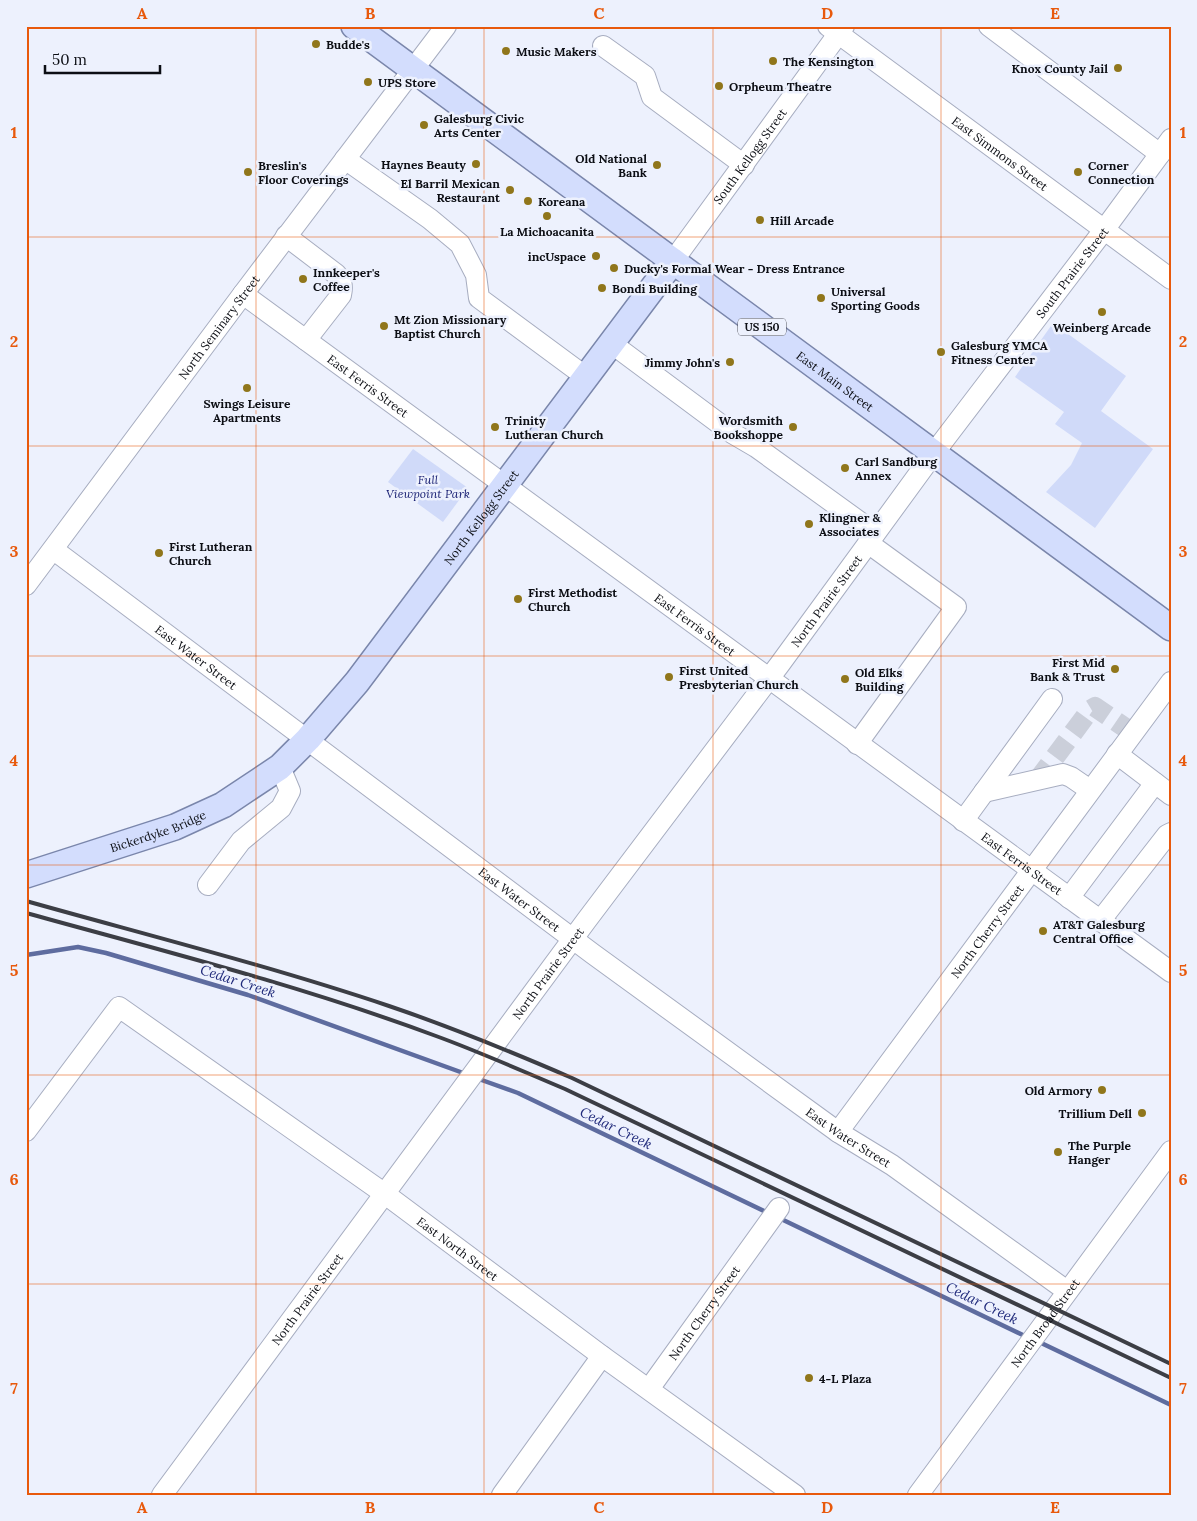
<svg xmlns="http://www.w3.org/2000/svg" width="1197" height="1521" viewBox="0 0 1197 1521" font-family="Lora,serif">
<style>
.green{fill:#d0daf9}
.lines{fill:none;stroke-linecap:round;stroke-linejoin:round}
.stream{stroke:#5e6c9f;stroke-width:4.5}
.minor-tunnel{stroke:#cbcfda;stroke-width:20;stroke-dasharray:20 10;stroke-linecap:butt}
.minor-casing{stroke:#a7adc0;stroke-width:22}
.major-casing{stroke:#7a86ab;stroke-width:28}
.minor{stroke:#fff;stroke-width:20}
.major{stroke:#d3ddfd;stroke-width:25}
.rail{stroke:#3c3e45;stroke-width:4}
.grid{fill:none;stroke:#e8590c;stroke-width:1;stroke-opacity:0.55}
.poi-dot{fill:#90761b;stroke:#edf1fd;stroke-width:2}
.labels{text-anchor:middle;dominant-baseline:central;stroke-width:5;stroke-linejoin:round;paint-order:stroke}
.shield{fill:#edf1fd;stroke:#50525a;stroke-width:1}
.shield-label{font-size:11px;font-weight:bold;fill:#0c0e14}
.poi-label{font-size:12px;font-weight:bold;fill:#0c0e14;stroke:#edf1fd;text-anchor:start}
.street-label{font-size:12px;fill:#0c0e14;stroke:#edf1fd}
.park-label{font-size:12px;font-style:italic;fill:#1c2375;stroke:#edf1fd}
.water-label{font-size:14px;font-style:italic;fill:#202a7b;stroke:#edf1fd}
.neatline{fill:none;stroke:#e8590c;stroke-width:2}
.grid-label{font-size:16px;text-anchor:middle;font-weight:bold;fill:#e8590c}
</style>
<rect width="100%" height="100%" fill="#edf1fd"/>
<!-- green -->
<g class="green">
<path d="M1053 323 1126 376 1101 411 1153 449 1095 528 1046 492 1071 465 1082 443 1055 424 1064 412 1015 377Z"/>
<path d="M413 449 468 488 443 522 388 482Z"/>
</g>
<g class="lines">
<!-- stream -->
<g class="stream">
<path d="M26 955 78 947 106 953 248 995 466 1074"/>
<path d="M476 1078 518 1093 768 1213"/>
<path d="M777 1217 1027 1337"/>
<path d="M1037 1341 1171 1405"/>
</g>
<!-- minor-tunnel -->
<path class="minor-tunnel" d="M1037 781 1090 710 1095 707 1133 733"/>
<defs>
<g id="minor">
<path id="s1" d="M828 26 1171 279"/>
<path d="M989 26 1160 154"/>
<path d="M603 46 645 76 652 97 744 165"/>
<path d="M345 159 430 219 460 244 476 275 479 298 586 377"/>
<path d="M286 236 336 274C342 281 343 286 341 295L306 340"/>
<path id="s2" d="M673 261 844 26"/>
<path id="s3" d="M243 294 1171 972"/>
<path d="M611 343 732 433 756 447 875 533"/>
<path id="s4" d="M54 550 593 954 838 1132 892 1165 1067 1291"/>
<path id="s5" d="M26 585 243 294 446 26"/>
<path d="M857 744 956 607 868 543"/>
<path d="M1117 754 1171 795"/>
<path d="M984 792 1063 774 1071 777 1090 790"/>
<path d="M963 821 1052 699"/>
<path d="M208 885 241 841 281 808 290 791 280 767"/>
<path d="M1069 898 1155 783"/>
<path d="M1100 921 1167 835 1171 833"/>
<path id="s6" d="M26 1131 119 1007 385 1194 602 1356 795 1495"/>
<path id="s7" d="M838 1132 1171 682"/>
<path id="s8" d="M649 1389 779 1208"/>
<path id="s9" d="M162 1495 586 921 780 664 934 453 1104 230 1171 139"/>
<path d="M502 1495 602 1356"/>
<path id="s10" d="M918 1495 1171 1151"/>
</g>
<g id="major">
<path id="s11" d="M354 26 1171 628"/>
<path id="s12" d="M26 875 175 827 223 805 280 767 308 739 357 682 673 261"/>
</g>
</defs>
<!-- minor casing -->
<use href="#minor" class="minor-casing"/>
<!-- major casing -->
<use href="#major" class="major-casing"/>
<!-- minor -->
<use href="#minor" class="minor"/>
<!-- major -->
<use href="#major" class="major"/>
<!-- rail -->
<g class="rail">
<path d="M26 901C147 935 270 966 389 1006 451 1027 512 1052 572 1078L1171 1364"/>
<path d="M26 913C164 951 302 986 436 1036 480 1052 522 1071 565 1089L1171 1378"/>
</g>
</g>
<!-- grid -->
<path class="grid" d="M256 26V1495M484 26V1495M713 26V1495M941 26V1495M26 237H1171M26 446H1171M26 656H1171M26 865H1171M26 1075H1171M26 1284H1171"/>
<!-- markers -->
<g class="poi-dot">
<circle cx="316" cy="44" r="5"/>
<circle cx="506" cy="51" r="5"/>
<circle cx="773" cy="61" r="5"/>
<circle cx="1118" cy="68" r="5"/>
<circle cx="368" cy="82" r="5"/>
<circle cx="719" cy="86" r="5"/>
<circle cx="424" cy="125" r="5"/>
<circle cx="476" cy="164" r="5"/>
<circle cx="657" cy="165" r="5"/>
<circle cx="248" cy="172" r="5"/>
<circle cx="1078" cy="172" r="5"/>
<circle cx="510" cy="190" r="5"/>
<circle cx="528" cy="201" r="5"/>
<circle cx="547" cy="216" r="5"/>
<circle cx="760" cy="220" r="5"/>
<circle cx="596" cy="256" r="5"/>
<circle cx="614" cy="268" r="5"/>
<circle cx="303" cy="279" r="5"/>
<circle cx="602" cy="288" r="5"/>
<circle cx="821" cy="298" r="5"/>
<circle cx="1102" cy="312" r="5"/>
<circle cx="384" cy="326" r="5"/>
<circle cx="941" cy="352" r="5"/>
<circle cx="730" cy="362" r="5"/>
<circle cx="247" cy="388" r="5"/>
<circle cx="495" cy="427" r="5"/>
<circle cx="793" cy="427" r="5"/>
<circle cx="845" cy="468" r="5"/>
<circle cx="809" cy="524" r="5"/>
<circle cx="159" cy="553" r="5"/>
<circle cx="518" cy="599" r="5"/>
<circle cx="1115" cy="669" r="5"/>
<circle cx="669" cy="677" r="5"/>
<circle cx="845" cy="679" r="5"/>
<circle cx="1043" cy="931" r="5"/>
<circle cx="1102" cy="1090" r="5"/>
<circle cx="1142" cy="1113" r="5"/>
<circle cx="1058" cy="1152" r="5"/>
<circle cx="809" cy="1378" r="5"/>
</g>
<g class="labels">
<!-- shield labels -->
<rect class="shield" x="738" y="318.5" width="48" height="17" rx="4"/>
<g class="shield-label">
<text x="762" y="327">US 150</text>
</g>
<!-- poi labels -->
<g class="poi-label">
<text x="326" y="44">Budde's</text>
<text x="516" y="51">Music Makers</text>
<text x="783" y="61">The Kensington</text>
<text x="1108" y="68" text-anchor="end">Knox County Jail</text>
<text x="378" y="82">UPS Store</text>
<text x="729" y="86">Orpheum Theatre</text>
<text x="434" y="118">Galesburg Civic<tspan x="434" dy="14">Arts Center</tspan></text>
<text x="647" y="158" text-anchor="end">Old National<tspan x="647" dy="14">Bank</tspan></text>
<text x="466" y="164" text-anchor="end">Haynes Beauty</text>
<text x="258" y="165">Breslin's<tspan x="258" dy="14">Floor Coverings</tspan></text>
<text x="1088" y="165">Corner<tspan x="1088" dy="14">Connection</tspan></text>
<text x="500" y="183" text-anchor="end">El Barril Mexican<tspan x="500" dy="14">Restaurant</tspan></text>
<text x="538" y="201">Koreana</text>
<text x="770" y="220">Hill Arcade</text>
<text x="547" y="231" text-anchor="middle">La Michoacanita</text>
<text x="586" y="256" text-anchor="end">incUspace</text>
<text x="624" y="268">Ducky's Formal Wear - Dress Entrance</text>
<text x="313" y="272">Innkeeper's<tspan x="313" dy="14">Coffee</tspan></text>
<text x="612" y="288">Bondi Building</text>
<text x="831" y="291">Universal<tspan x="831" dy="14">Sporting Goods</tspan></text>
<text x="394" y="319">Mt Zion Missionary<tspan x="394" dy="14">Baptist Church</tspan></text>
<text x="1102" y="327" text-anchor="middle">Weinberg Arcade</text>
<text x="951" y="345">Galesburg YMCA<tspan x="951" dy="14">Fitness Center</tspan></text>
<text x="720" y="362" text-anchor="end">Jimmy John's</text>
<text x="247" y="403" text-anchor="middle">Swings Leisure<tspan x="247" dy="14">Apartments</tspan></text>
<text x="505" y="420">Trinity<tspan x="505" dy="14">Lutheran Church</tspan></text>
<text x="783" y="420" text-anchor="end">Wordsmith<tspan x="783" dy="14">Bookshoppe</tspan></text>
<text x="855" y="461">Carl Sandburg<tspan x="855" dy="14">Annex</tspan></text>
<text x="819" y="517">Klingner &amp;<tspan x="819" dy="14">Associates</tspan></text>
<text x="169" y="546">First Lutheran<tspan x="169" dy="14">Church</tspan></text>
<text x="528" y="592">First Methodist<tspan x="528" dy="14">Church</tspan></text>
<text x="1105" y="662" text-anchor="end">First Mid<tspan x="1105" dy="14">Bank &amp; Trust</tspan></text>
<text x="679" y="670">First United<tspan x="679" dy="14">Presbyterian Church</tspan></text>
<text x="855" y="672">Old Elks<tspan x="855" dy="14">Building</tspan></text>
<text x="1053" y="924">AT&amp;T Galesburg<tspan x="1053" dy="14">Central Office</tspan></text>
<text x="1092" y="1090" text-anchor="end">Old Armory</text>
<text x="1132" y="1113" text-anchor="end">Trillium Dell</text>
<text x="1068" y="1145">The Purple<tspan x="1068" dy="14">Hanger</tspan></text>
<text x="819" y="1378">4-L Plaza</text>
</g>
<!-- street labels -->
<g class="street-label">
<text stroke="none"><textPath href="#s1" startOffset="214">East Simmons Street</textPath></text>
<text stroke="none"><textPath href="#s2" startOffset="130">South Kellogg Street</textPath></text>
<text stroke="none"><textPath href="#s9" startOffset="1524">South Prairie Street</textPath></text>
<text stroke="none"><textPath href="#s5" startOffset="322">North Seminary Street</textPath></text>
<text stroke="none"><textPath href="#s11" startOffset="598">East Main Street</textPath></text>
<text stroke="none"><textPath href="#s3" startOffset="155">East Ferris Street</textPath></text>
<text stroke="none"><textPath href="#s12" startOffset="599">North Kellogg Street</textPath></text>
<text stroke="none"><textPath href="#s9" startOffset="1114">North Prairie Street</textPath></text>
<text stroke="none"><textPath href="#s3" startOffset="560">East Ferris Street</textPath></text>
<text stroke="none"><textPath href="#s4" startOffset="178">East Water Street</textPath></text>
<text stroke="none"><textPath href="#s12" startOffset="139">Bickerdyke Bridge</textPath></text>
<text stroke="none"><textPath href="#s3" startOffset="965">East Ferris Street</textPath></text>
<text stroke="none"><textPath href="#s4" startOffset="582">East Water Street</textPath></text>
<text stroke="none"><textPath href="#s7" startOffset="250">North Cherry Street</textPath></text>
<text stroke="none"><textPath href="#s9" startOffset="649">North Prairie Street</textPath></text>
<text stroke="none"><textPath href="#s4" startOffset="988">East Water Street</textPath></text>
<text stroke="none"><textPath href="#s6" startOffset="571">East North Street</textPath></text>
<text stroke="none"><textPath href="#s9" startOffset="244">North Prairie Street</textPath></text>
<text stroke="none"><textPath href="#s8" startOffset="94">North Cherry Street</textPath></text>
<text stroke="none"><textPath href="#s10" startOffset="214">North Broad Street</textPath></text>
</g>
<!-- park labels -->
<g class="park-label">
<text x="428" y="479">Full<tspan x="428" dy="14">Viewpoint Park</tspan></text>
</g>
<!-- water labels -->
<g class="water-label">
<text transform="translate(238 981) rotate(18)">Cedar Creek</text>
<text transform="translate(616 1128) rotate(26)">Cedar Creek</text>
<text transform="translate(982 1303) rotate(26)">Cedar Creek</text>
</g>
</g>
<!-- border -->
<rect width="1197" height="1521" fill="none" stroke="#edf1fd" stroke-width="55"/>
<!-- scale -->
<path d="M45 65v8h115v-8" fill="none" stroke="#0c0e14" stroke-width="2.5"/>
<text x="52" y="65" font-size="15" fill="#0c0e14" stroke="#edf1fd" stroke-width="4" paint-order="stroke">50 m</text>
<rect x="28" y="28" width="1142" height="1466" class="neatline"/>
<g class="grid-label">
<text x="142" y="19">A</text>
<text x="370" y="19">B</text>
<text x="599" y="19">C</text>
<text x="827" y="19">D</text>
<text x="1055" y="19">E</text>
<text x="14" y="138">1</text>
<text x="1183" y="138">1</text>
<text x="14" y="347">2</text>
<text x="1183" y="347">2</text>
<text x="14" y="557">3</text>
<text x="1183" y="557">3</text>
<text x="14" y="766">4</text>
<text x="1183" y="766">4</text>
<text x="14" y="976">5</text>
<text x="1183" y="976">5</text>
<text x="14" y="1185">6</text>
<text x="1183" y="1185">6</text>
<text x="14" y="1394">7</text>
<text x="1183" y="1394">7</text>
<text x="142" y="1513">A</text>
<text x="370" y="1513">B</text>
<text x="599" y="1513">C</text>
<text x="827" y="1513">D</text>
<text x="1055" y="1513">E</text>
</g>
</svg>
